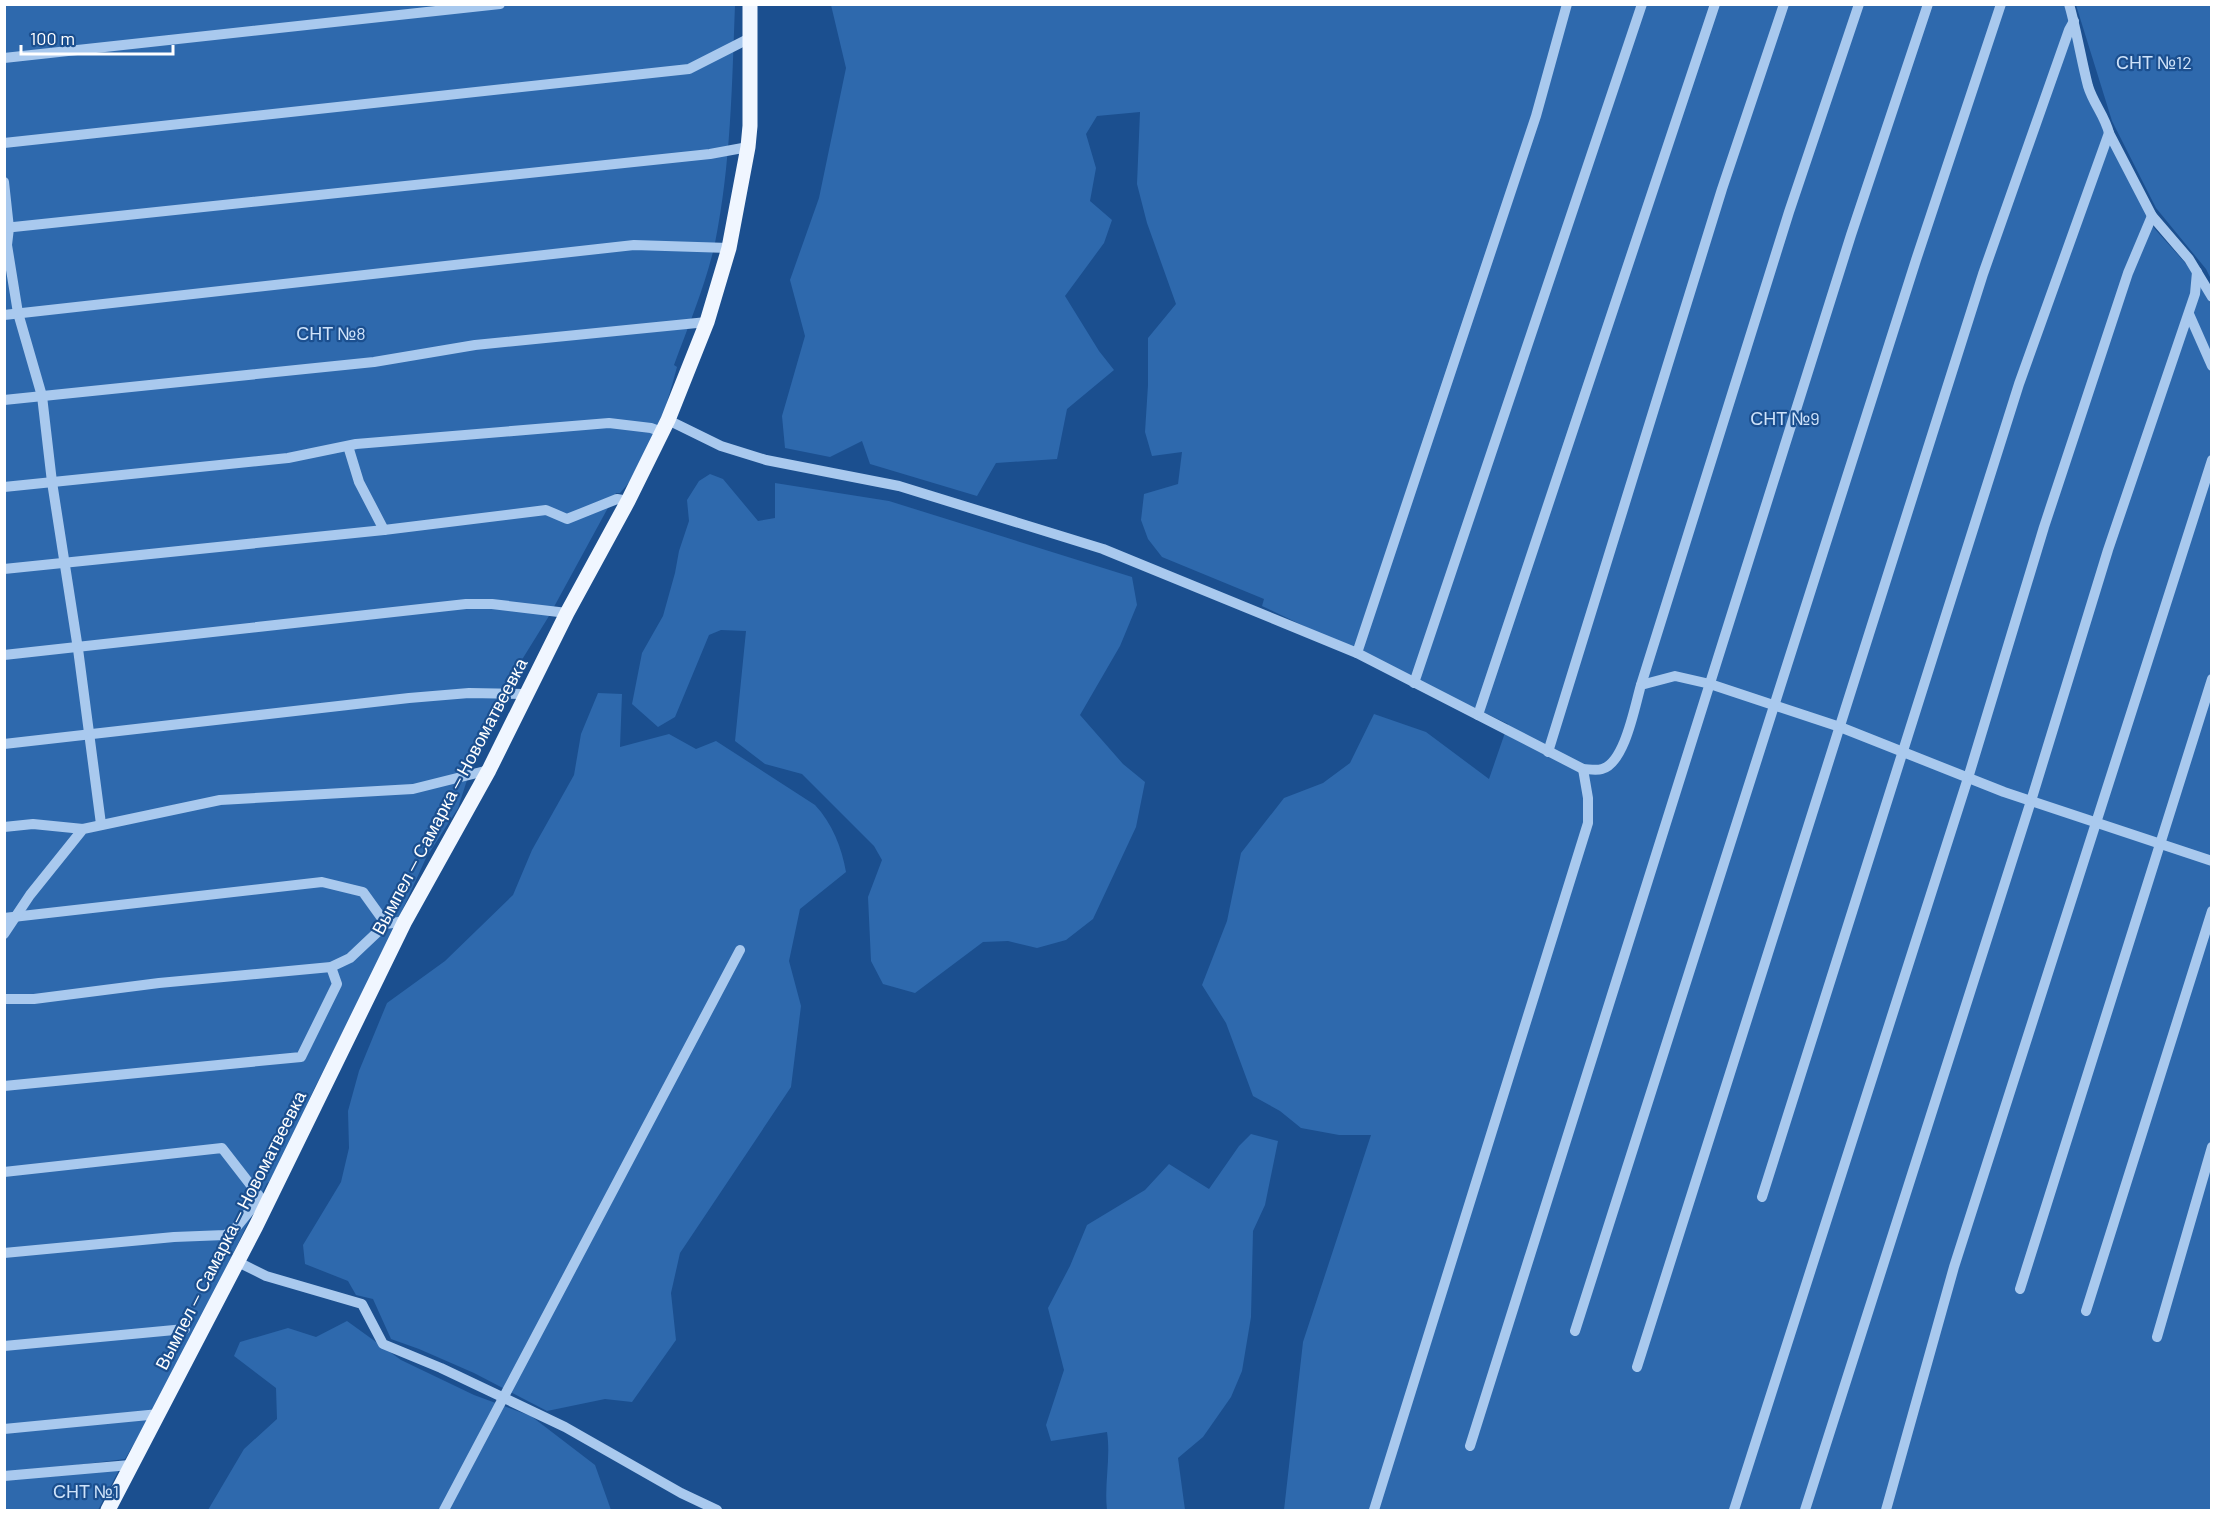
<svg xmlns="http://www.w3.org/2000/svg" width="2216" height="1515" viewBox="0 0 2216 1515" font-family="Barlow,sans-serif">
<style>
.green{fill:#2e69ad}
.lines{fill:none;stroke-linecap:round;stroke-linejoin:round}
.minor{stroke:#a9c9ee;stroke-width:10}
.major{stroke:#f0f6ff;stroke-width:15}
.labels{text-anchor:middle;dominant-baseline:central;stroke-width:4.5;stroke-linejoin:round;paint-order:stroke}
.park-label{font-size:18px;fill:#cfe3fa;stroke:#1b4f8f}
.street-label{font-size:18px;fill:#fff;stroke:#1b4f8f}
</style>
<rect width="100%" height="100%" fill="#1b4f8f"/>
<!-- green -->
<g class="green">
<path d="M4 5H735C732 84 731 164 715 243 707 281 688 327 674 365L677 367C665 411 652 459 620 493H616L549 616 502 692 478 746 458 808 426 858 376 968 315 1087 273 1180 267 1183C222 1277 178 1370 125 1459L5 1474Z"/>
<path d="M831 5H2065L2087 97 2154 228 2188 266 2211 304V1510H1284L1303 1342 1371 1135H1339L1301 1128 1280 1111 1253 1096 1226 1023 1202 985 1227 921 1241 853 1284 798 1323 783 1350 763 1374 714 1426 732 1489 779 1508 724 1262 606 1264 599 1162 557 1148 539 1141 520 1144 494 1178 484 1182 452 1152 456 1145 432 1148 385V338L1176 304 1147 223 1137 184 1140 112 1097 116 1086 134 1096 168 1090 201 1112 220 1104 243 1065 296 1099 351 1114 370 1067 409 1057 459 996 463 977 496 870 464 862 441 830 457 785 448 782 416 805 336 790 280 819 198 846 68Z"/>
<path d="M2076 5H2211V279L2206 269 2156 208 2112 121Z"/>
<path d="M710 474 723 479 758 521 775 518V483L889 501 1132 577 1137 605 1120 646 1080 715 1123 764 1145 782 1136 827 1093 919 1066 940 1037 948 1008 941 983 942 915 993 883 984 871 961 868 897 882 860 874 846 802 774 765 764 735 741 746 631 721 630 709 635 675 717 658 727 632 704 642 653 663 616 675 573 679 551 689 521 687 500 699 481Z"/>
<path d="M598 693 622 694 620 747 669 734 696 749 716 741 815 805C832 823 842 848 846 872L800 909 789 961 801 1006 791 1087 680 1253 671 1293 676 1340 632 1402 605 1399 547 1411 474 1373 419 1349 391 1339 373 1299 356 1295 348 1281 305 1264 303 1245 341 1182 349 1148 348 1111 359 1071 387 1003 445 961 513 895 532 850 574 775 581 734Z"/>
<path d="M1251 1134 1278 1141 1265 1205 1253 1231 1251 1317 1242 1371 1231 1397 1203 1437 1178 1458 1185 1510H1107C1104 1484 1111 1458 1107 1432L1051 1441 1046 1425 1064 1370 1048 1308 1070 1266 1087 1225 1145 1190 1169 1164 1209 1189 1239 1146Z"/>
<path d="M347 1321 401 1360 474 1395 531 1416 595 1465 611 1510H208L244 1449 277 1419 276 1388 234 1356 240 1342 288 1328 316 1337Z"/>
<path d="M120 1468 98 1510H5L4 1480Z"/>
</g>
<g class="lines">
<!-- minor -->
<g class="minor">
<path d="M2069 4C2077 32 2081 59 2088 86 2093 103 2105 116 2109 133L2152 216 2189 259 2212 297"/>
<path d="M4 58 500 4"/>
<path d="M4 143 689 69 750 38"/>
<path d="M4 182 9 228 7 245 18 313 42 396 52 482 78 649 101 824"/>
<path d="M4 228 710 154 748 147"/>
<path d="M2189 314 2212 366"/>
<path d="M4 315 634 245 729 248"/>
<path d="M4 400 374 362 475 345 707 322"/>
<path d="M668 420 721 446 766 460 899 486 1103 549 1357 653 1583 769C1588 769 1596 771 1602 769 1625 763 1635 705 1641 685L1675 676 1710 684 1840 727 2004 792 2212 861"/>
<path d="M348 446 359 482 384 530"/>
<path d="M4 487 288 458 356 444 609 423 651 428 662 432"/>
<path d="M4 569 384 530 546 510 567 519 617 499 628 501"/>
<path d="M1357 653 1536 116 1567 4"/>
<path d="M4 655 466 604H492L567 613"/>
<path d="M1414 683 1642 4"/>
<path d="M1641 685 1789 212 1859 4"/>
<path d="M1478 715 1715 4"/>
<path d="M4 744 409 698 469 693 526 694"/>
<path d="M1548 752 1722 189 1784 4"/>
<path d="M4 827 33 824 83 829"/>
<path d="M4 918 322 882 363 892 386 924 405 921"/>
<path d="M4 934 30 895 83 829 220 800 413 789 489 770"/>
<path d="M4 999H34L159 983 331 967 350 958 386 924"/>
<path d="M4 1086 301 1057 337 984 331 967"/>
<path d="M4 1172 222 1148 263 1201 267 1202"/>
<path d="M1762 1197 2019 384 2109 133"/>
<path d="M4 1253 174 1237 225 1235 234 1230 256 1203 263 1201"/>
<path d="M238 1262 266 1276 362 1304 383 1344 441 1368 565 1427 681 1493 717 1510"/>
<path d="M2020 1289 2212 679"/>
<path d="M2086 1311 2212 911"/>
<path d="M1575 1331 1916 260 2001 4"/>
<path d="M2157 1337 2212 1147"/>
<path d="M4 1346 185 1329"/>
<path d="M1637 1367 1983 274 2069 30 2074 21"/>
<path d="M4 1429 159 1414"/>
<path d="M1470 1446 1851 235 1928 4"/>
<path d="M4 1476 130 1465"/>
<path d="M444 1510 740 950"/>
<path d="M1374 1510 1588 823V798L1583 769"/>
<path d="M1734 1510 1968 778 2044 527 2128 273 2152 216"/>
<path d="M1805 1510 2031 801 2108 550 2195 294 2197 272"/>
<path d="M1886 1510 1954 1267 2212 460"/>
</g>
<!-- major -->
<path class="major" d="M108 1510 256 1226 405 921 489 770 567 613 628 501 668 420 707 322 729 248 748 147 750 126V4"/>
</g>
<g class="labels">
<!-- park labels -->
<g class="park-label">
<text x="2154" y="62">СНТ №12</text>
<text x="331" y="333">СНТ №8</text>
<text x="1785" y="418">СНТ №9</text>
<text x="86" y="1491">СНТ №1</text>
</g>
<!-- street labels -->
<g class="street-label">
<text transform="translate(449 796) rotate(-62)">Вымпел — Самарка — Новоматвеевка</text>
<text transform="translate(230 1230) rotate(-63)">Вымпел — Самарка — Новоматвеевка</text>
</g>
</g>
<!-- border -->
<rect width="2216" height="1515" fill="none" stroke="#ffffff" stroke-width="12"/>
<!-- scale -->
<path d="M21 45v9h152v-9" fill="none" stroke="#ffffff" stroke-width="3"/>
<text x="30" y="45" font-size="18" fill="#ffffff" stroke="#1b4f8f" stroke-width="4.5" paint-order="stroke">100 m</text>
</svg>
